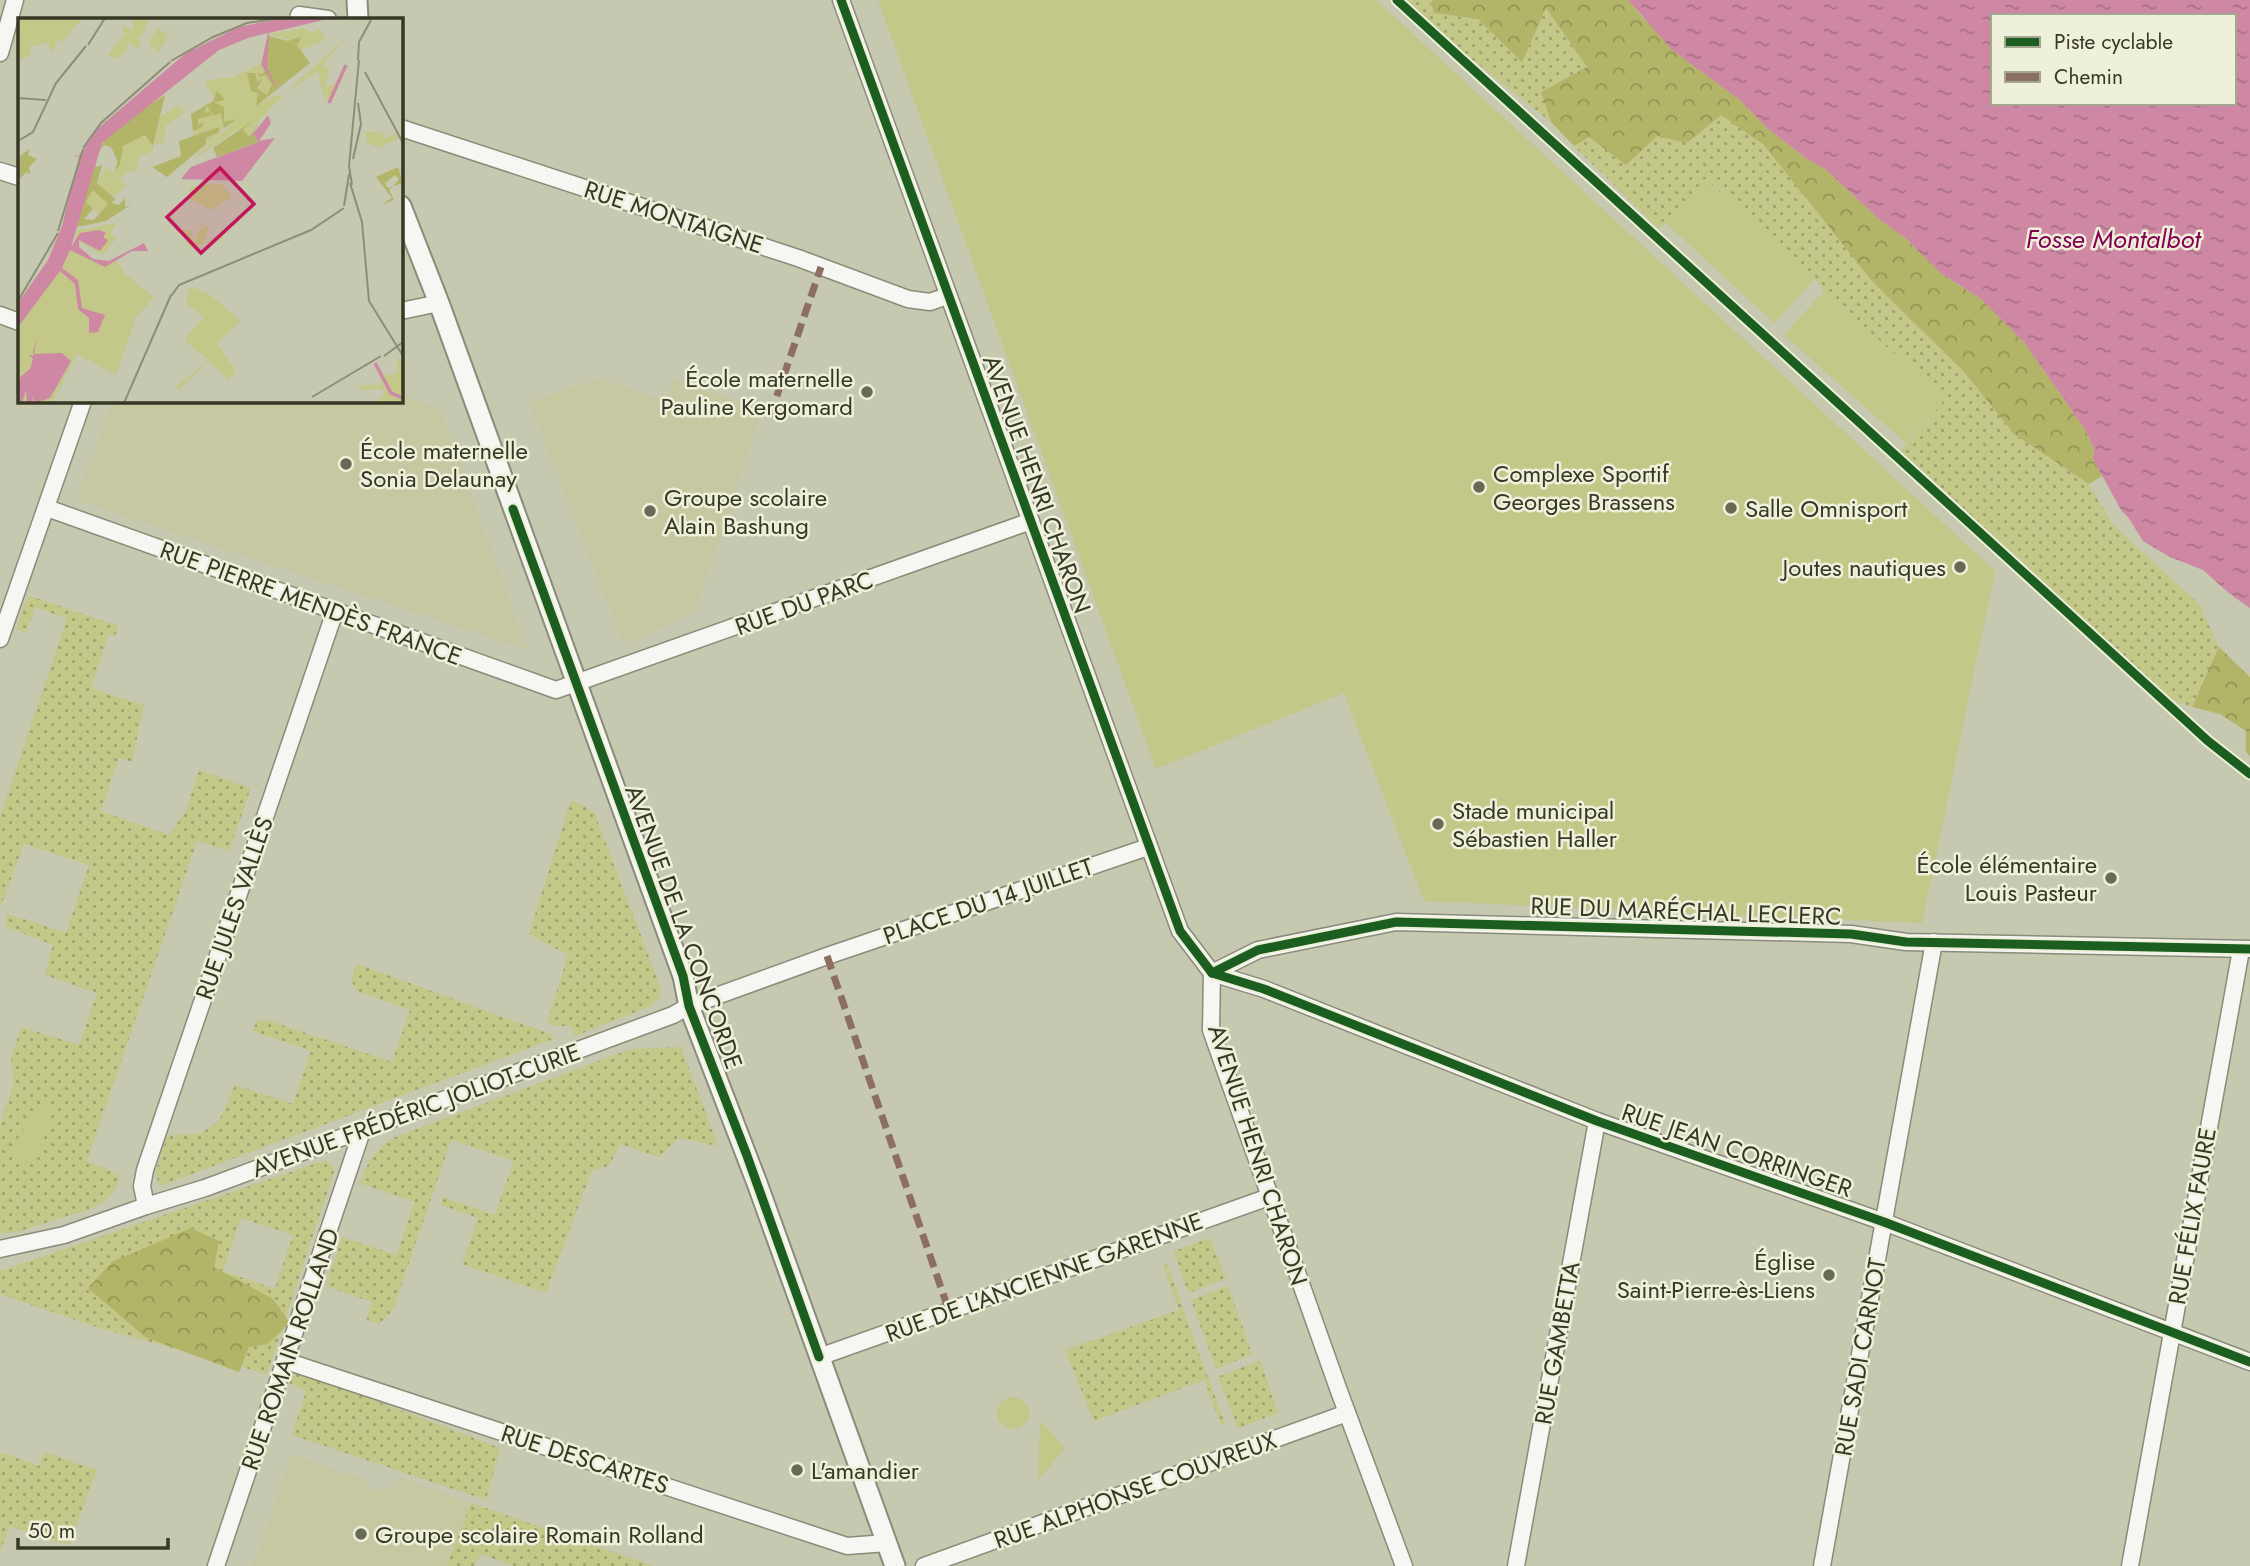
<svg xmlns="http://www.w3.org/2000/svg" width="2250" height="1566" viewBox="0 0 2250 1566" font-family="Jost,sans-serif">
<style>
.built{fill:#c5c8a1}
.grass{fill:url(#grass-dots);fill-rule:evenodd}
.forest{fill:url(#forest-crowns)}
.park{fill:#c3c787}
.water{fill:url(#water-ripples);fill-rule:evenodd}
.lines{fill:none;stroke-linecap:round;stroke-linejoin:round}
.minor-casing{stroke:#8a8b78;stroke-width:19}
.tertiary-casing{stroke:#8a8b78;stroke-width:23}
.minor{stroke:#f6f7f3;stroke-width:16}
.tertiary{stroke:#f6f7f3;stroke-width:19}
.quiet{stroke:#8d6e63;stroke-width:7;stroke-dasharray:14 7;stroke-linecap:butt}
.cycleway-casing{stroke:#eef0da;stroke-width:13}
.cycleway{stroke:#1b5e20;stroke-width:9}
.poi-dot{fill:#686a56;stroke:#eef0da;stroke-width:2.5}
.labels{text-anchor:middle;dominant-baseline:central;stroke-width:5;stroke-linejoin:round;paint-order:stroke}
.street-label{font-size:24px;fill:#363725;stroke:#eef0da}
.poi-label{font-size:24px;fill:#363725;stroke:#eef0da;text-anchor:start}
.water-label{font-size:26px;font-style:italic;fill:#870255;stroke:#eef0da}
.inset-river{fill:none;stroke:#ce88a3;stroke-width:3.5}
.inset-road{fill:none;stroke:#8c8e78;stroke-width:2}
.view{fill:#c2185b;fill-opacity:0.15;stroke:#c2185b;stroke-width:3.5}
.inset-edge{fill:none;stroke:#363725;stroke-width:3.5}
</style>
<defs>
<pattern id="grass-dots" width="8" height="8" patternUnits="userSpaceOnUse" patternTransform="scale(1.75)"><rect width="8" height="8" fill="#c3c787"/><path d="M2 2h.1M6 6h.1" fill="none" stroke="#9fa26e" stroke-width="1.8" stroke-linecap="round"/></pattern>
<pattern id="forest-crowns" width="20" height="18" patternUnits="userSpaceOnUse" patternTransform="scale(1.75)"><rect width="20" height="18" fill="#b2b567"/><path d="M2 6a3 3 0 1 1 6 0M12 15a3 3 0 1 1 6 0" fill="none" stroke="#929455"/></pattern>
<pattern id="water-ripples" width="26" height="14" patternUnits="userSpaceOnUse" patternTransform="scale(1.75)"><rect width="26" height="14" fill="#ce88a3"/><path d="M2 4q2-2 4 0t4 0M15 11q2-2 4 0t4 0" fill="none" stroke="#a87085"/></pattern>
</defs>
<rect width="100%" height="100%" fill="#c6c8b0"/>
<!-- built -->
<g class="built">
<path d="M601 378 665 401 674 379 762 410 695 612 624 644 529 402Z"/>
<path d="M401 395 440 408 527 649 76 500 113 401H401Z"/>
<path d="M292 1454 361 1479 374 1491 389 1490 400 1477 471 1503 447 1566H253Z"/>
</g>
<!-- grass -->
<g class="grass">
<path d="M1406 0H1433L1431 2 1434 13 1478 19 1522 62 1545 7 1587 67 1541 92 1551 122 1455 46Z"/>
<path d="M1721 115 1765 145 1872 281 1965 373 2014 434 2089 484 2113 525 2199 604 2219 647 2192 707 2174 701 1901 451 1945 399 1824 291 1815 279 1705 179 1659 229 1574 146 1589 137 1626 165 1657 136 1687 142Z"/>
<path d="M30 596 118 626 115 636 109 634 91 688 144 705 132 762 119 758 101 811 169 835 186 811 199 770 251 788 229 851 197 841 87 1161 120 1175 116 1189 106 1200 91 1209 20 1231 0 1234V1124L14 1083 11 1059 21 1027 79 1045 97 993 45 975 53 945 5 926 7 915 14 916 66 933 89 865 24 844 0 908V816L67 619 35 607 26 633 16 629 26 600Z"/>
<path d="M571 800 594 812 660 986V998L651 1006 575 1036 571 1026H556L547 1023 568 955 529 934Z"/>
<path d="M357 964 550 1034 553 1039 160 1186 155 1174 167 1136 201 1133 219 1121 235 1085 293 1104 311 1051 252 1031 257 1021 267 1020 392 1062 410 1010 357 991 351 980Z"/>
<path d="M681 1047 718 1146 679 1138 659 1157 620 1144 609 1166 592 1170 546 1293 462 1264 478 1218 441 1205 443 1197 495 1215 514 1161 451 1140 393 1310 379 1324 366 1319 372 1302 326 1286 342 1237 396 1255 415 1202 359 1183 370 1160 390 1139 631 1049Z"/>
<path d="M326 1160 335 1169 267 1374 99 1328 0 1294V1271ZM241 1218 293 1235 275 1289 223 1271Z"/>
<path d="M1210 1238 1226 1279 1188 1293 1174 1251Z"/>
<path d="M1167 1264 1225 1424 1221 1425 1204 1380 1094 1421 1065 1350 1179 1310 1163 1265Z"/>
<path d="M1228 1286 1252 1354 1216 1369 1191 1300Z"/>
<path d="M1260 1360 1278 1413 1238 1428 1218 1377Z"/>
<path d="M303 1373 500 1448 486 1500 292 1435 306 1391 289 1383 292 1376Z"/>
<path d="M0 1452 39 1466 44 1452 97 1470 69 1545 9 1526 0 1553Z"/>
<path d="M471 1503 651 1565V1566H514L480 1554 475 1566H447Z"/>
</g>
<!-- forest -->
<g class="forest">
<path d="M1433 0H1628L1642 17 1711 78 1740 100 1767 128 1807 159 1825 169 1879 219 1904 237 1942 274 1981 299 2024 342 2086 431 2094 449 2093 459 2102 476 2089 484 2014 434 1965 373 1872 281 1764 145 1721 115 1687 143 1657 136 1626 165 1589 137 1574 146 1551 122 1541 92 1587 67 1546 8 1522 62 1478 19 1434 13 1431 2Z"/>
<path d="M2219 647 2250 677V756L2246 752V731L2220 714 2192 707Z"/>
<path d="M191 1228 219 1241 214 1267 273 1299 290 1323 267 1344 249 1347 239 1372 145 1337 88 1288 112 1262Z"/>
</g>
<!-- park -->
<g class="park">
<path d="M878 0H1376L1995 571 1922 923 1424 901 1344 693 1156 769Z"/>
<path d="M1705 179 1815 279 1774 323 1665 222Z"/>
<path d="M1824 291 1945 399 1906 443 1784 335Z"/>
<path d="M43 1105 53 1109 35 1164 6 1154Z"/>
<circle cx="1013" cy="1413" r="16"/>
<path d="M1040 1421 1065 1448 1038 1481Z"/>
</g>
<!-- water -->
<path class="water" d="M1628 0H2250V608L2230 594 2203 570 2170 557 2143 541 2128 517 2121 510 2093 459 2094 449 2086 431 2024 342 1981 299 1942 274 1904 237 1879 219 1825 169 1807 159 1767 128 1740 100 1672 50ZM1993 16H2234V103H1993Z"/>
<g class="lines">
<defs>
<g id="minor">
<path d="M841 0 1180 931 1212 973 1211 1030 1339 1391 1404 1566"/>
<path d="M298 19 299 15 328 19"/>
<path d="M0 53 15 0"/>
<path d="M401 128 798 258 908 299 930 302 947 296"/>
<path d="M0 171 19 177"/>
<path d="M401 311 439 303"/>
<path d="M0 315 19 322"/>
<path d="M47 508 556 690 1031 521"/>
<path d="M0 639 83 401"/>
<path d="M1212 973 1264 989 1597 1121 1884 1222 2250 1362"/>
<path d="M1212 973 1258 950 1396 922 1851 934 1906 942 2250 949"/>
<path d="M146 1206 142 1186 145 1170 335 611"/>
<path d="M0 1249 64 1235 146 1206 205 1188 673 1015 689 1006 827 956 1148 847"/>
<path d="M819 1357 1269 1197"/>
<path d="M286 1361 847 1546 887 1543"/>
<path d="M216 1566 362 1131"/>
<path d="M924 1566 1347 1413"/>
<path d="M1516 1566 1597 1121"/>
<path d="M1822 1566 1934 942"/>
<path d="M2130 1566 2241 950"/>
</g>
<g id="tertiary">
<path d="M357 0 358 19"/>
<path d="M401 206 439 303 683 976 689 1006 757 1183 895 1566"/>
</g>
</defs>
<!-- minor casing -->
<use href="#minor" class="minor-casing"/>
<!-- tertiary casing -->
<use href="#tertiary" class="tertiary-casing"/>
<!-- minor -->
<use href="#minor" class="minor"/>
<!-- tertiary -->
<use href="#tertiary" class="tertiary"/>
<!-- quiet -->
<g class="quiet">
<path d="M770 416 821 267"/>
<path d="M827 956 949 1311"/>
</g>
<defs>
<g id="cycleway">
<path d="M841 0 1180 931 1212 973"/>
<path d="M1397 0 2208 741 2250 774"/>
<path d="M513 509 683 976 689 1006 746 1153 819 1357"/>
<path d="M1212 973 1264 989 1597 1121 1884 1222 2250 1362"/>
<path d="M1212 973 1258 950 1396 922 1851 934 1906 942 2250 949"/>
</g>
</defs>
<!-- cycleway casing -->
<use href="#cycleway" class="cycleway-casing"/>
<!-- cycleway -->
<use href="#cycleway" class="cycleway"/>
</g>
<!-- markers -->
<g class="poi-dot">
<circle cx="867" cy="392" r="7"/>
<circle cx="346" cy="464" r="7"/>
<circle cx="1479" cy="487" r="7"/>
<circle cx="1731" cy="508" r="7"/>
<circle cx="650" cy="511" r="7"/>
<circle cx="1960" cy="567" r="7"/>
<circle cx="1438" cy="824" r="7"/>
<circle cx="2111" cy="878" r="7"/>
<circle cx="1829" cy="1275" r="7"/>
<circle cx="797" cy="1470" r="7"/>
<circle cx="361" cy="1534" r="7"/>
</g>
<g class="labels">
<!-- street labels -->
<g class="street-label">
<text transform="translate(674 217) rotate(18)">RUE MONTAIGNE</text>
<text transform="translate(1037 484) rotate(70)">AVENUE HENRI CHARON</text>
<text transform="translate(311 603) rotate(20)">RUE PIERRE MENDÈS FRANCE</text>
<text transform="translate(804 603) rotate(-20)">RUE DU PARC</text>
<text transform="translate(988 901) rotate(-19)">PLACE DU 14 JUILLET</text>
<text transform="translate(234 908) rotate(-71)">RUE JULES VALLÈS</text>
<text transform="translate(1686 911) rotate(2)">RUE DU MARÉCHAL LECLERC</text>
<text transform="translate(684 927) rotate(70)">AVENUE DE LA CONCORDE</text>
<text transform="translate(416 1110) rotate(-20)">AVENUE FRÉDÉRIC JOLIOT-CURIE</text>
<text transform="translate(1737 1150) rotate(19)">RUE JEAN CORRINGER</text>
<text transform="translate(1258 1155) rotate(72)">AVENUE HENRI CHARON</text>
<text transform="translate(2192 1216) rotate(-80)">RUE FÉLIX FAURE</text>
<text transform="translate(1044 1277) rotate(-20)">RUE DE L'ANCIENNE GARENNE</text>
<text transform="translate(1557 1343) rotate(-80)">RUE GAMBETTA</text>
<text transform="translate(290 1349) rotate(-71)">RUE ROMAIN ROLLAND</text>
<text transform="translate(1860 1357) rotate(-80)">RUE SADI CARNOT</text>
<text transform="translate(585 1459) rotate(18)">RUE DESCARTES</text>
<text transform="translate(1135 1490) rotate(-20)">RUE ALPHONSE COUVREUX</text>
</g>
<!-- poi labels -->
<g class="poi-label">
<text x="853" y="378" text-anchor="end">École maternelle<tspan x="853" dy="28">Pauline Kergomard</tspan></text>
<text x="360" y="450">École maternelle<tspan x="360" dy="28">Sonia Delaunay</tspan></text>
<text x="1493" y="473">Complexe Sportif<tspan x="1493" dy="28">Georges Brassens</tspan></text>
<text x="664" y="497">Groupe scolaire<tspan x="664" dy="28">Alain Bashung</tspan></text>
<text x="1745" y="508">Salle Omnisport</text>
<text x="1946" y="567" text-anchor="end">Joutes nautiques</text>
<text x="1452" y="810">Stade municipal<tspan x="1452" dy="28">Sébastien Haller</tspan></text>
<text x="2097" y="864" text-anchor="end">École élémentaire<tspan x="2097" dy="28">Louis Pasteur</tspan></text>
<text x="1815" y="1261" text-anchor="end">Église<tspan x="1815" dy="28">Saint-Pierre-ès-Liens</tspan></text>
<text x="811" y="1470">L'amandier</text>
<text x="375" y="1534">Groupe scolaire Romain Rolland</text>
</g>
<!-- water labels -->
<g class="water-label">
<text x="2113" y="239">Fosse Montalbot</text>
</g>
</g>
<!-- overview -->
<g transform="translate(18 18)">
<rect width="385" height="385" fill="#c6c8b0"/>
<path d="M0 0H64L44 24 40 21 35 34 29 24 11 29 13 38 0 41ZM115 0H130L125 17 117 23 124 21 121 31 112 26 114 20 107 16 104 7 115 12ZM288 10 293 15 302 11 307 22 283 32 291 44 281 35 276 23 251 16ZM327 21 305 46 306 50 311 47 307 75 312 66 318 67 311 86 306 76 308 89 300 53 267 76 301 49 265 76ZM241 46 247 53 241 59 247 56 254 66 249 77 239 70 244 61 238 64 232 57 242 82 238 88 255 78H265L236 108 231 119 220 111 174 143 219 101 206 105 204 88 196 84 207 82 200 75 195 78 186 63 216 59ZM192 87 196 98 203 96 206 110 194 123 169 143 189 126 187 120 202 113 200 109 175 118 180 101 191 98 185 96ZM123 118 134 122 135 133 121 139 118 155 113 152 103 160 96 155 102 131ZM88 148 108 167 95 179 80 165ZM75 172 90 186 81 196 68 185ZM181 205 191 210 185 225 207 218 197 226 186 225 172 232 163 212H172L178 225 179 213 184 211ZM360 352 368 372 385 380V385H357L366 378 364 371 343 372V367H364Z" fill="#c3c787"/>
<path d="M250 18 270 23 283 19 280 27 277 25 292 45 238 88 240 75 233 73 229 55H237L239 64 245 60 239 70 249 77 254 66 247 57 241 59 240 53 243 57 247 53 254 63 248 50ZM199 73 207 82 196 84 206 89V104L219 101 206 110 203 95 196 98 189 88 186 96 191 93 194 97 180 101V107L186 104 184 109 175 113 173 96 195 83ZM147 77 135 128 127 117 105 128 102 146 96 155 100 144 93 129 86 127 77 139 88 119 106 103ZM236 102 225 111 231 119 242 102 235 115 241 124 199 139 195 130ZM201 109V114L188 120V126L149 159 134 149 163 138 161 123ZM11 131 10 137 19 141 11 149 12 156 8 154 1 162 0 140ZM76 143 78 149 84 147 79 165 97 181 94 185 101 187 107 180V189L114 186 88 203 59 209ZM75 172 90 186 76 202 66 201 75 191 68 184ZM380 149 385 165 375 168 381 161 377 157 367 165 370 170 375 169 371 172 376 182 363 187 374 180 358 159Z" fill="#b2b567" fill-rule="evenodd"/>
<path d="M347 114H363L368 121 378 115 381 120 361 130 350 125Z" fill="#c3c787"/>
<path d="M139 10 150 18 140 35 131 25ZM107 16 114 20 111 26 105 37 95 40 90 36ZM161 87 167 94 148 107 145 126 137 125 142 99ZM193 166H203L214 179 193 192 170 180 173 169ZM98 205 93 215 98 221 84 237 56 221 58 213ZM53 232 87 249 99 242 107 256 136 279 118 299 98 357 59 336 34 385H0V310ZM172 269 191 276 223 303 199 325 218 354 210 362 191 343 161 372 158 369 191 342 169 325 168 319 186 299 168 286ZM379 339 385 344V379L371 371 361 352 370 358 380 354Z" fill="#c3c787"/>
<path d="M264 0H314L251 15 249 50 261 73 243 47 250 15 230 20 201 32 84 125 53 229 62 215 81 212 88 215 85 219 90 222 82 233 61 222V229L75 241 91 243 126 225 130 233H114L87 249 52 232 44 250 60 262 64 290 87 297 80 314 71 315V300L60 291 57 266 42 253 0 309V285L30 242 44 208 61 139 55 137 61 138 78 112 168 35 221 9ZM250 97 253 105 241 123 257 120 224 163 163 161 173 149 241 124 235 116ZM19 320 16 336 44 335 53 343 32 380 17 385 14 379 15 385H9L8 372 4 385 0 383V361L12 351 15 341 11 337 16 338 15 334Z" fill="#ce88a3"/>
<path class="inset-river" d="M311 85 328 47M357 345 373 375 385 380"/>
<path class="inset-road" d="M70 27 87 0M340 42 341 24 353 2M153 43 195 19 229 5 261 0M347 54 385 125M0 80 28 82M0 123 15 114 38 65 68 28M65 130 83 105 152 44M335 141 343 106 340 85M332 165 344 204 351 283 385 338M334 167 331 148 341 42M326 188 331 156M40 213 65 131M153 278 161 267 293 212 326 190M0 283 40 215M366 338 385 324M294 379 363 338M106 385 153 277"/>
<path class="view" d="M202 150 236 186 183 235 149 199Z"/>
<rect width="385" height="385" class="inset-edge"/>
</g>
<!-- legend -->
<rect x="1991" y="14" width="245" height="91" fill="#eef0da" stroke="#a4a692" stroke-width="2"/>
<rect x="2005" y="37" width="35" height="10" fill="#1b5e20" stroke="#a4a692" stroke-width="2"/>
<text x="2054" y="49" font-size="21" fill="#363725">Piste cyclable</text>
<rect x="2005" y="72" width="35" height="10" fill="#8d6e63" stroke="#a4a692" stroke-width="2"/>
<text x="2054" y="84" font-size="21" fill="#363725">Chemin</text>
<!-- scale -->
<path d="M18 1538v10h150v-10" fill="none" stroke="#363725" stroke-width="3.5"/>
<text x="28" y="1538" font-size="21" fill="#363725" stroke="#eef0da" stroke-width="5" paint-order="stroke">50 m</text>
</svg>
